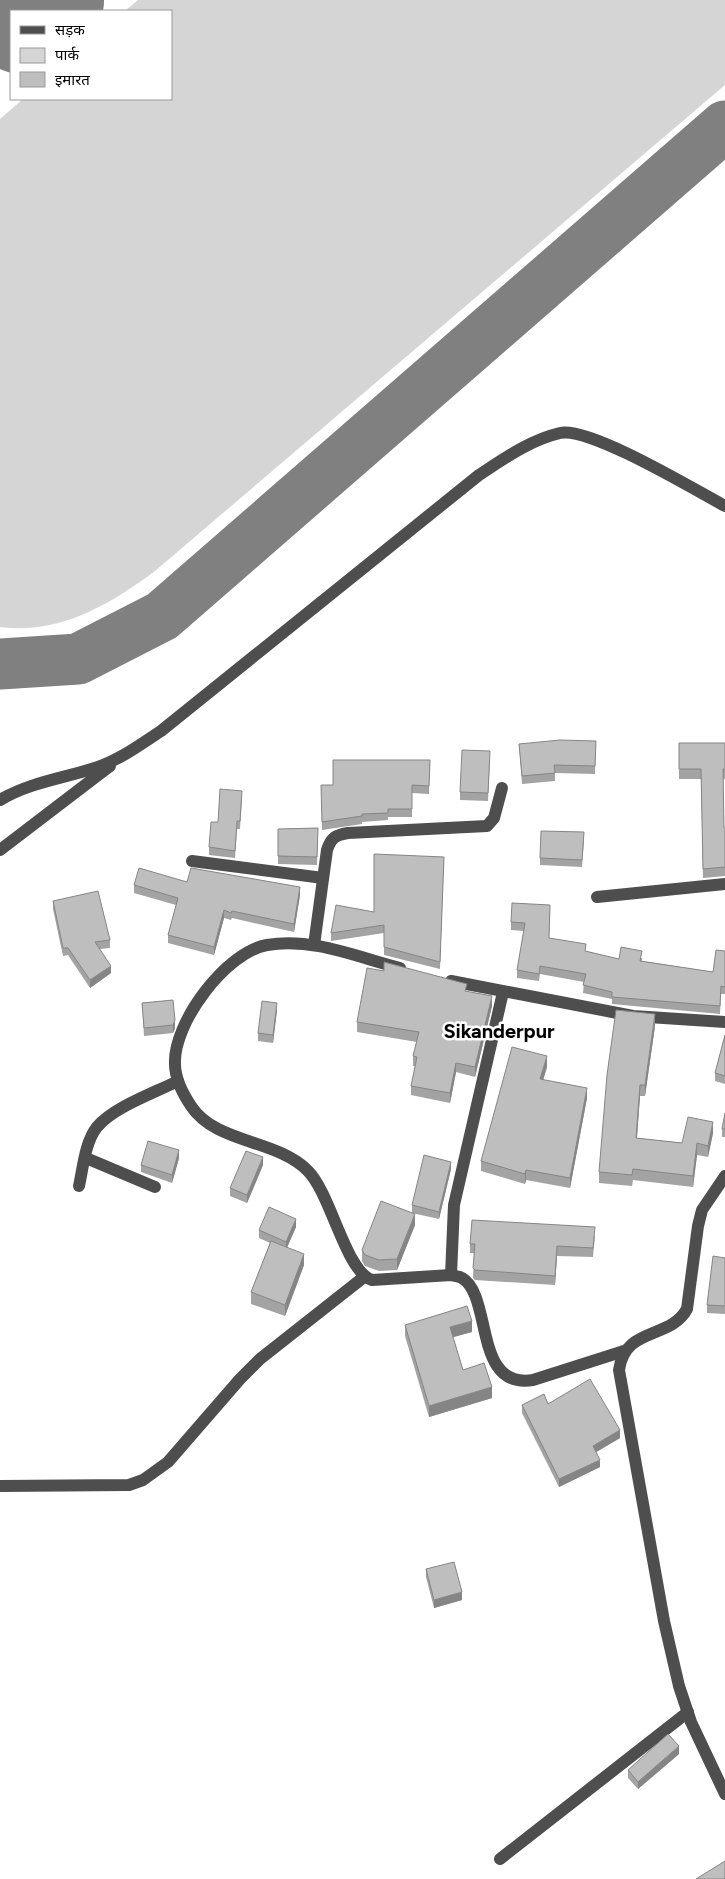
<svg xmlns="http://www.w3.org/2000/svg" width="725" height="1879" viewBox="0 0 725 1879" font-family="Figtree,'Noto Sans Devanagari',sans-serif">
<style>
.green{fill:#d5d5d5}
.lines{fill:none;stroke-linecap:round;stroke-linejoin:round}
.taxiway{stroke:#808080;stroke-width:51}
.runway{stroke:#808080;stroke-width:128}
.minor{stroke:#4e4e4e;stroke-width:12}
.wall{fill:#a3a3a3}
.shaded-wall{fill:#858585}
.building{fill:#bebebe;stroke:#858585}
.labels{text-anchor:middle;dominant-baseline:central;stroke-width:5;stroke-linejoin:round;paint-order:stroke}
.quarter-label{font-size:20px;font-weight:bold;fill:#000;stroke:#fff}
</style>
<rect width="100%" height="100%" fill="#fff"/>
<!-- green -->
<path class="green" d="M138 0H725V85L155 571C109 605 59 635 0 627V119L23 99H171V11H125Z"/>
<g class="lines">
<!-- taxiway -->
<path class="taxiway" d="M0 664 78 659 162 616 725 126"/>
<!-- runway -->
<path class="runway" d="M27 11 40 0"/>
<!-- minor -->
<g class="minor">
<path d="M0 800C30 782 65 778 98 767 121 759 141 744 161 731L479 475C505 458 530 440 560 433 589 426 695 490 725 506"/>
<path d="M0 850 110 766"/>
<path d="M192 861 323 878"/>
<path d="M597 897 725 884"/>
<path d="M314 945 327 850C331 838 335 835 348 833L487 826 494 818 502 788"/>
<path d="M400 968C357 957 312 937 267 945 226 952 173 1023 175 1064 175 1079 183 1094 191 1106 216 1144 277 1139 308 1171 331 1194 346 1272 372 1280L451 1275C454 1276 459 1276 462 1278 493 1296 473 1390 533 1380L624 1351"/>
<path d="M451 981 633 1016 725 1022"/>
<path d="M86 1158 155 1187"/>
<path d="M725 1176 702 1210 698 1226 687 1309C670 1340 625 1326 619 1370L664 1621 679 1686 691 1722 725 1794"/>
<path d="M79 1186C83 1168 85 1142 97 1127 114 1107 154 1093 178 1081"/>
<path d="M451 1275 454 1205 503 992"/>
<path d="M0 1486 129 1485 143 1480 168 1462 240 1379 260 1359 364 1277"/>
<path d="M500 1859 688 1712"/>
</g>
</g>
<!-- wall -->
<g class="wall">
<path d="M596 741 595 774 555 773V781L522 784 519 744Z"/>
<path d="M679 743H725V779H723L724 828H725V876L703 878 701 779H679Z"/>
<path d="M490 759 488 801 460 800V792Z"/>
<path d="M430 760 429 794 412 793V817H388V820L362 822V824L322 830 321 785H333Z"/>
<path d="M242 798 240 829H237L235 858 209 855V847L218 822Z"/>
<path d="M318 828 317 865 278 864V829Z"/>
<path d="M584 840 582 867 540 865V858Z"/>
<path d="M444 857 440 969 384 955V933L331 941V933L374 912Z"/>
<path d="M187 882 300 895 294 932 232 918 231 920 224 918 214 955 168 943V935L176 905 134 893V885Z"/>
<path d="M53 901 110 940V948L100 949 111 973 90 988 68 955 63 956 53 909Z"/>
<path d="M550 913 549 938 586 951 619 959 642 958V961L713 972 725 951V994H721L720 1014 612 1004V999L583 993 584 982 540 974 539 981 517 978V970L524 931 511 930V922Z"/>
<path d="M384 971 467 991 492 1006 475 1077 456 1072 450 1103 411 1095V1086L415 1066H413V1056L417 1042 357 1032V1022Z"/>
<path d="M173 1000 175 1028 173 1033 144 1036 142 1003Z"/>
<path d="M277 1010 273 1043 258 1041V1033Z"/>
<path d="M655 1026 645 1096H640L637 1138 682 1143 713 1133 708 1157 697 1155 693 1187 633 1180 632 1186 599 1183V1172Z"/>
<path d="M725 1035V1084L715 1081V1073Z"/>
<path d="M547 1067 543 1080 587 1098 570 1188 526 1180 525 1184 481 1171V1161Z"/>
<path d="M725 1113V1137H722V1129Z"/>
<path d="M179 1158 172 1183 141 1172V1165Z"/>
<path d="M263 1165 247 1203 230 1196V1188Z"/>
<path d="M451 1169 439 1219 412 1213V1205Z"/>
<path d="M415 1225 397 1270 379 1271 365 1266 362 1261V1250Z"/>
<path d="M296 1227 287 1247 304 1265 285 1316 251 1304V1292L270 1243 259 1238V1230Z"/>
<path d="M595 1236 593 1257 557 1256 555 1285 475 1280 473 1278 474 1253H470V1244Z"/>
<path d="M725 1258V1314L707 1313V1305Z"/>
<path d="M405 1325 472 1332 453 1337 463 1370 492 1398 429 1417 405 1336Z"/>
<path d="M548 1404 620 1438 596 1452 600 1467 559 1487 522 1413V1405Z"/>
<path d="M426 1569 462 1600 434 1608 426 1577Z"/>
<path d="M679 1754 638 1789 628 1778V1770Z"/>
</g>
<!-- shaded-wall -->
<g class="shaded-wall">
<path d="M300 887V895L294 932V924Z"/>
<path d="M224 910V918L214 955V947Z"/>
<path d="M111 966V973L90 988V980Z"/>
<path d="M492 996V1006L475 1077V1067Z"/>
<path d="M277 1003V1010L273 1043V1035Z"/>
<path d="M655 1014V1026L645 1096V1085Z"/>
<path d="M175 1020V1028L173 1033V1025Z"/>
<path d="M547 1056V1067L540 1090V1079Z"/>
<path d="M456 1063V1072L450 1103V1093Z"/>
<path d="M640 1085V1096L636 1149V1138Z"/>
<path d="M587 1088V1098L570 1188V1178Z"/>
<path d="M713 1122V1133L708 1157V1146Z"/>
<path d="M697 1143V1155L693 1187V1176Z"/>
<path d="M179 1150V1158L172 1183V1175Z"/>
<path d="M263 1157V1165L247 1203V1195Z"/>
<path d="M451 1162V1169L439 1219V1212Z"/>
<path d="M526 1170V1180L525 1184V1174Z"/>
<path d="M415 1214V1225L397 1270V1259Z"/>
<path d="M296 1219V1227L286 1250V1242Z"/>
<path d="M557 1246V1256L555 1285V1276Z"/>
<path d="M304 1254V1265L285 1316V1305Z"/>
<path d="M472 1321V1332L450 1338V1327Z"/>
<path d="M492 1387V1398L429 1417V1406Z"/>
<path d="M620 1430V1438L593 1454V1446Z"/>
<path d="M600 1460V1467L559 1487V1479Z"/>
<path d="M462 1592V1600L434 1608V1600Z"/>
<path d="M679 1746V1754L638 1789V1782Z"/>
</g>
<!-- building -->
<g class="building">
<path d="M560 740 596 741 595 766 554 765 555 773 522 776 519 744Z"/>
<path d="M679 743H725V769H723L724 828H725V867L703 869 701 769H679Z"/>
<path d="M462 750 490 751 488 793 460 792Z"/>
<path d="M333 760H430L429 786 412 785V809H388V813L362 814V816L322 822 321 785H333Z"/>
<path d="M220 789 242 791 240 821H237L235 851 209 847 211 822H218Z"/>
<path d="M318 828 317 857 278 856V829Z"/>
<path d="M541 831 584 832 582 860 540 858Z"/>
<path d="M374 854 444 857 440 962 384 947V925L331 933 336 905 374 912Z"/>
<path d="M139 868 187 882 191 868 300 887 294 924 232 911 231 913 224 910 214 947 168 935 178 898 134 885Z"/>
<path d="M98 891 110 940 95 942 111 966 90 980 68 948H63L53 901Z"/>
<path d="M512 903 550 905 549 938 586 944 585 951 619 959 621 947 642 951 640 961 713 972 716 950 725 951V987L721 986 720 1006 612 997V992L583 985 586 974 540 966 539 974 517 970 525 923 511 922Z"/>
<path d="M384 962 467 984 465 991 492 996 475 1067 456 1063 450 1093 411 1086 417 1057 413 1056 419 1032 357 1022 367 968 384 971Z"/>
<path d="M173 1000 175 1020 173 1025 144 1028 142 1003Z"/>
<path d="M262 1001 277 1003 273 1035 258 1033Z"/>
<path d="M616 1010 655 1014 645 1085H640L636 1138 682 1143 688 1117 713 1122 708 1146 697 1143 693 1176 633 1169 632 1175 599 1172 607 1075Z"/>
<path d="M725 1035V1076L715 1073Z"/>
<path d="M512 1047 547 1056 540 1079 587 1088 570 1178 526 1170 525 1174 481 1161Z"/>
<path d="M725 1113V1129H722Z"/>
<path d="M148 1141 179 1150 172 1175 141 1165Z"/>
<path d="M246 1151 263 1157 247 1195 230 1188Z"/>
<path d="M424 1155 451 1162 439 1212 412 1205Z"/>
<path d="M381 1201 415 1214 397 1259 379 1260 365 1255 362 1250Z"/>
<path d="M269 1207 296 1219 286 1242 259 1230Z"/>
<path d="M472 1220 595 1227 593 1248 557 1246 555 1276 475 1270 473 1268 475 1244H470Z"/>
<path d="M271 1241 304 1254 285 1305 251 1292Z"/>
<path d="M713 1256 725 1258V1306L707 1305Z"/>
<path d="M467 1306 472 1321 450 1327 463 1370 484 1363 492 1387 429 1406 405 1325Z"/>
<path d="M590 1379 620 1430 593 1446 600 1460 559 1479 522 1405 544 1394 548 1404Z"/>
<path d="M454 1562 462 1592 434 1600 426 1569Z"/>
<path d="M668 1734 679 1746 638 1782 628 1770Z"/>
<path d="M725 1861V1879H696Z"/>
</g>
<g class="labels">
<!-- quarter labels -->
<g class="quarter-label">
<text x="499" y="1031">Sikanderpur</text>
</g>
</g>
<!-- legend -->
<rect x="10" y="10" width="162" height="90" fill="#ffffff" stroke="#999999"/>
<rect x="20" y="26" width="25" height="8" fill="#4e4e4e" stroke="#999999"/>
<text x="55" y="35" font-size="15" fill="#000000">सड़क</text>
<rect x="20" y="48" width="25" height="15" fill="#d5d5d5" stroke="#999999"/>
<text x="55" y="60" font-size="15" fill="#000000">पार्क</text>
<rect x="20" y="72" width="25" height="15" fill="#bebebe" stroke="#999999"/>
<text x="55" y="85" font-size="15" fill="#000000">इमारत</text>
</svg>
